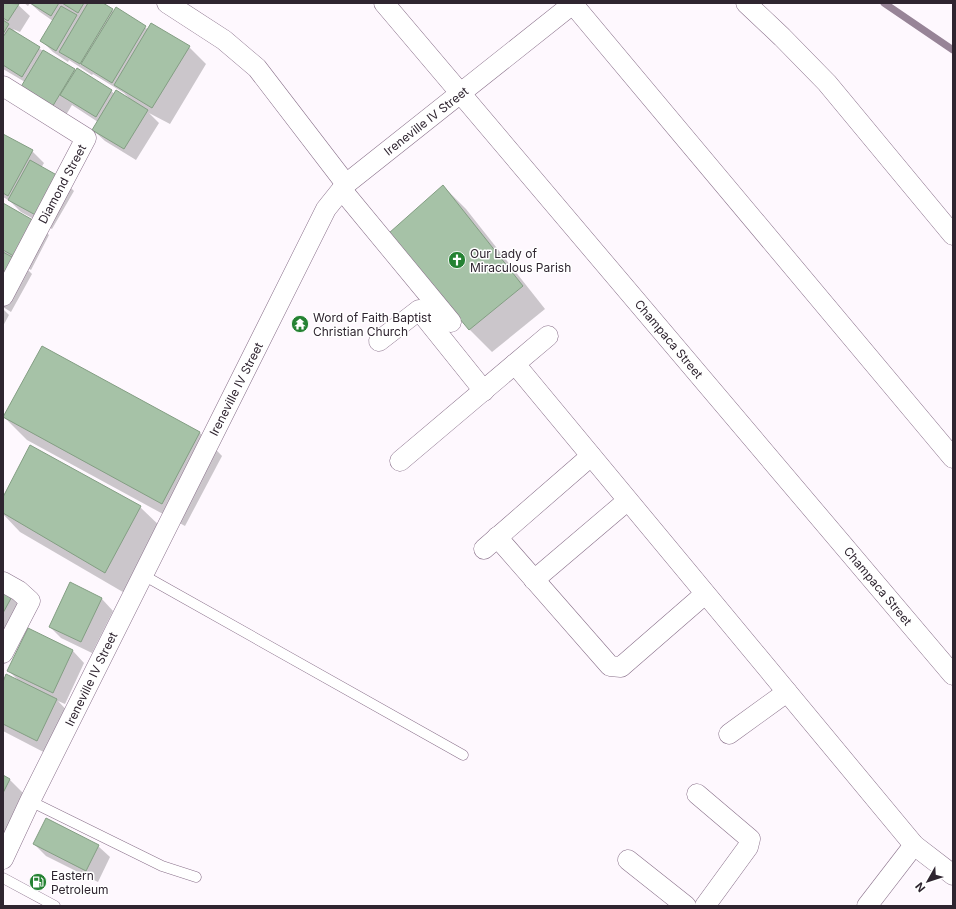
<svg xmlns="http://www.w3.org/2000/svg" width="956" height="909" viewBox="0 0 956 909" font-family="Inter,sans-serif">
<style>
.shadow{fill:#0003}
.lines{fill:none;stroke-linecap:round;stroke-linejoin:round}
.stream{stroke:#978497;stroke-width:7}
.building{fill:#a6c2a7;stroke:#839e83}
.service-casing{stroke:#89708a;stroke-width:11}
.minor-casing{stroke:#89708a;stroke-width:21}
.service{stroke:#fff;stroke-width:10}
.minor{stroke:#fff;stroke-width:20}
.labels{text-anchor:middle;dominant-baseline:central;stroke-width:3;stroke-linejoin:round;paint-order:stroke}
.street-label{font-size:12px;fill:#2f2530;stroke:#fff}
.poi-label{font-size:12px;fill:#2f2530;stroke:#fff;text-anchor:start}
</style>
<rect width="100%" height="100%" fill="#fef8fe"/>
<!-- shadow -->
<g class="shadow">
<path d="M3 3H16L30 16 20 32 13 29 19 35 43 51 111 91 115 94 130 99 124 93 93 74 92 75 69 60 68 62 53 52 41 40 53 21 40 12 30 3 28 6 24 3H102L114 12 116 9 149 30 189 47 206 64 170 124 149 113 159 123 136 160 105 141 93 130 98 122 72 105 63 120 25 82 3 69Z"/>
<path d="M3 135 32 151 44 163 41 168 62 179 74 191 52 229 21 212 10 201 3 197Z"/>
<path d="M443 186 466 209 545 309 492 352 470 330 390 233Z"/>
<path d="M3 205 38 224 49 235 31 270 24 266 32 274 11 312 3 307Z"/>
<path d="M3 309 9 315 3 326Z"/>
<path d="M42 347 200 433 222 456 185 526 27 440 4 417Z"/>
<path d="M3 499 140 507 163 529 128 595 20 532 3 514Z"/>
<path d="M70 584 102 599 113 611 92 653 61 638 50 627Z"/>
<path d="M3 586 31 609 3 662Z"/>
<path d="M29 629 73 651 84 663 65 704 58 701 74 718 55 758 3 731V684L19 681 9 671Z"/>
<path d="M3 777 10 780 27 797 3 838Z"/>
<path d="M34 844 98 846 110 857 98 882 46 856Z"/>
</g>
<g class="lines">
<!-- stream -->
<path class="stream" d="M884 3 953 50"/>
</g>
<!-- building -->
<g class="building">
<path d="M3 3 19 4 8 21 3 18Z"/>
<path d="M30 3H59L51 16Z"/>
<path d="M62 3H84L78 13Z"/>
<path d="M88 3H103L113 9 80 64 59 52Z"/>
<path d="M61 6 77 15 56 51 40 41Z"/>
<path d="M116 7 146 26 112 83 81 64Z"/>
<path d="M3 20 9 24 3 34Z"/>
<path d="M151 23 190 46 152 108 114 85Z"/>
<path d="M9 28 40 47 22 77 3 65V37Z"/>
<path d="M43 50 75 69 51 109 19 90Z"/>
<path d="M77 68 112 90 96 117 60 95Z"/>
<path d="M116 90 148 110 124 149 92 130Z"/>
<path d="M3 134 33 150 8 196 3 193Z"/>
<path d="M30 160 62 178 41 218 8 200Z"/>
<path d="M443 185 523 286 469 330 389 233Z"/>
<path d="M3 203 38 223 19 259 3 250Z"/>
<path d="M3 252 21 262 3 294Z"/>
<path d="M42 346 200 432 162 504 3 417Z"/>
<path d="M30 445 141 506 105 573 3 513V497Z"/>
<path d="M70 582 102 598 81 642 49 627Z"/>
<path d="M3 585 15 591 3 613Z"/>
<path d="M28 628 73 650 53 693 7 671Z"/>
<path d="M6 674 57 699 37 741 3 724V682Z"/>
<path d="M3 775 10 779 3 793Z"/>
<path d="M46 818 99 845 86 871 33 844Z"/>
</g>
<g class="lines">
<defs>
<g id="service">
<path d="M143 575 463 755"/>
<path d="M30 801 162 866 196 877"/>
<path d="M3 878 55 906"/>
</g>
<g id="minor">
<path d="M167 3 224 40 257 68 346 184"/>
<path d="M384 3 953 675"/>
<path d="M572 3 953 458"/>
<path d="M746 3 782 37 827 83 953 235"/>
<path d="M3 86 86 138 3 296"/>
<path d="M342 190 451 322"/>
<path d="M379 341 419 310 484 391"/>
<path d="M515 364 914 845 953 875"/>
<path d="M400 461 548 336"/>
<path d="M497 537 610 666 621 667 705 594"/>
<path d="M484 549 591 456"/>
<path d="M534 580 627 501"/>
<path d="M3 582 19 591 30 601 3 653"/>
<path d="M729 734 787 692"/>
<path d="M697 794 750 839 748 847 705 906"/>
<path d="M3 859 30 801 326 209 346 184 574 3"/>
<path d="M628 860 686 906"/>
<path d="M867 906 914 845"/>
</g>
</defs>
<!-- service casing -->
<use href="#service" class="service-casing"/>
<!-- minor casing -->
<use href="#minor" class="minor-casing"/>
<!-- service -->
<use href="#service" class="service"/>
<!-- minor -->
<use href="#minor" class="minor"/>
</g>
<!-- icons -->
<defs>
<symbol id="church-disc" viewBox="-11 -11 22 22"><circle r="9.5" fill="#258233" stroke="#fff"/><path d="M-1.2-6h2.4v3.5h3.3v2.4h-3.3V6h-2.4V-.1h-3.3v-2.4h3.3Z" fill="#fff"/></symbol>
<symbol id="temple-disc" viewBox="-11 -11 22 22"><circle r="9.5" fill="#258233" stroke="#fff"/><path d="M0-6L5-2H3V0L6.5 2.5H4V6H1.5V3h-3V6H-4V2.5H-6.5L-3 0V-2H-5Z" fill="#fff"/></symbol>
<symbol id="fuel-disc" viewBox="-11 -11 22 22"><circle r="9.5" fill="#258233" stroke="#fff"/><path d="M-5.5-6h7V0h2V4h1.3V-2.5L3-4.5l.8-.8L6-3V5H2.5V1h-1V6h-7ZM-4.2-4.7v3.2H.2V-4.7Z" fill="#fff"/></symbol>
</defs>
<g fill-rule="evenodd">
<use href="#church-disc" x="447" y="250" width="20" height="20"/>
<use href="#temple-disc" x="290" y="314" width="20" height="20"/>
<use href="#fuel-disc" x="28" y="872" width="20" height="20"/>
</g>
<g class="labels">
<!-- street labels -->
<g class="street-label">
<text transform="translate(426 121) rotate(-38)">Ireneville IV Street</text>
<text transform="translate(62 184) rotate(-62)">Diamond Street</text>
<text transform="translate(669 339) rotate(50)">Champaca Street</text>
<text transform="translate(236 389) rotate(-63)">Ireneville IV Street</text>
<text transform="translate(878 586) rotate(50)">Champaca Street</text>
<text transform="translate(91 679) rotate(-64)">Ireneville IV Street</text>
</g>
<!-- poi labels -->
<g class="poi-label">
<text x="470" y="253">Our Lady of<tspan x="470" dy="14">Miraculous Parish</tspan></text>
<text x="313" y="317">Word of Faith Baptist<tspan x="313" dy="14">Christian Church</tspan></text>
<text x="51" y="875">Eastern<tspan x="51" dy="14">Petroleum</tspan></text>
</g>
</g>
<!-- border -->
<rect width="956" height="909" fill="none" stroke="#2f2530" stroke-width="8"/>
<!-- north arrow -->
<g transform="translate(928 881) rotate(231)" stroke="#ffffff" stroke-width="3" paint-order="stroke">
<path d="M0-3L7 15L0 10L-7 15Z" fill="#2f2530"/>
<text y="-6" font-size="11" font-weight="bold" text-anchor="middle" fill="#2f2530">N</text>
</g>
</svg>
